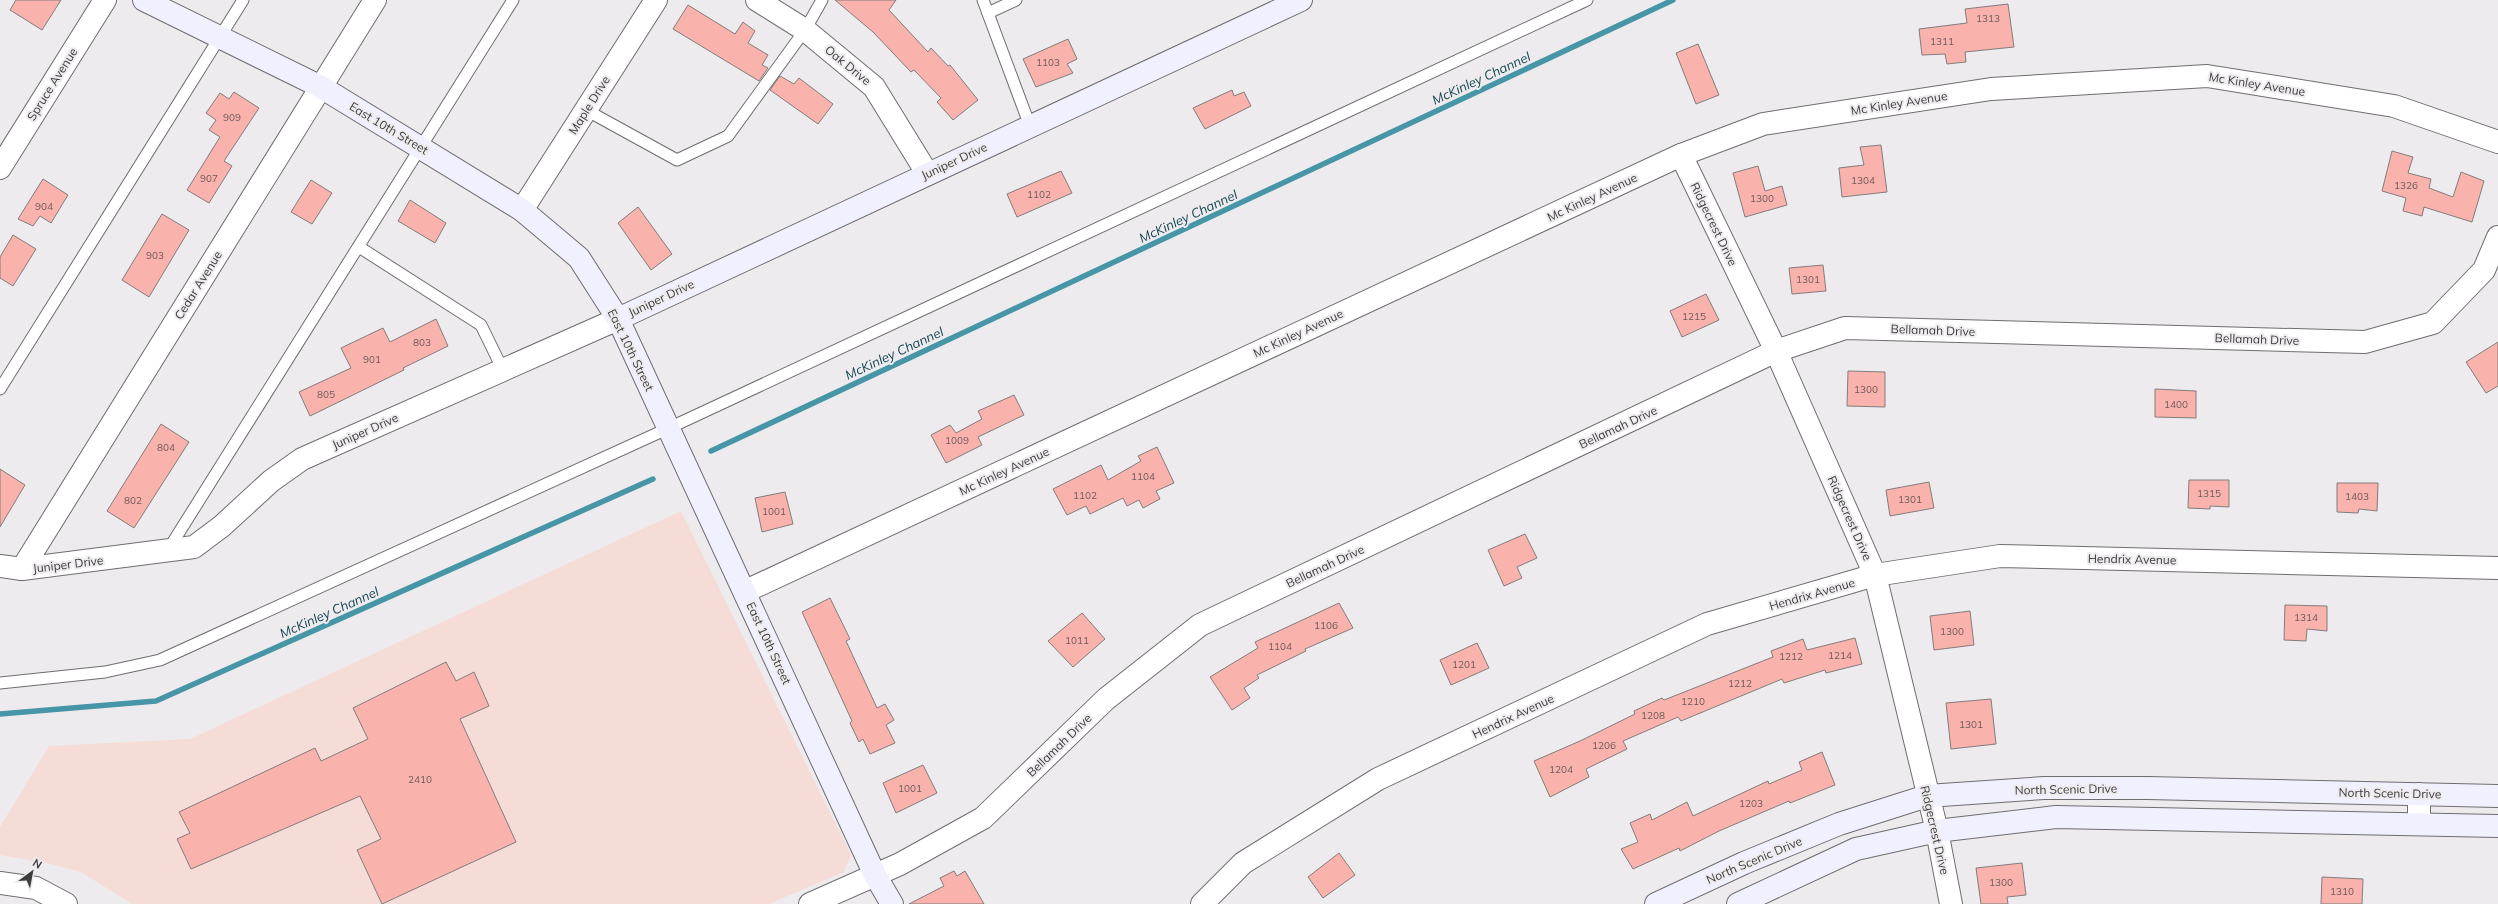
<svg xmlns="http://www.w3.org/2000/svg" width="2498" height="904" viewBox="0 0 2498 904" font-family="Mulish,sans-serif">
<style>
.education{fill:#f6dcd6}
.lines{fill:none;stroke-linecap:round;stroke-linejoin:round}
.stream{stroke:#4796a7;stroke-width:5.5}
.building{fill:#fab2ac;stroke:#817d7d}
.lane-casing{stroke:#6f6d6f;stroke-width:13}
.street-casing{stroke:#6f6d6f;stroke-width:24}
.secondary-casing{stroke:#6f6d6f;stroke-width:24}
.lane{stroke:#fff;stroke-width:11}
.street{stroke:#fff;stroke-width:22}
.secondary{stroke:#f1f0ff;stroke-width:22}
.labels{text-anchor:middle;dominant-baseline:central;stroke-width:4;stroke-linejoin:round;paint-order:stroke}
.number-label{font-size:10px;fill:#6c5a59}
.street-label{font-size:12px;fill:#3d3c3d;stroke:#eeebee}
.water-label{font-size:13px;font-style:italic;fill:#144651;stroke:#eeebee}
</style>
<rect width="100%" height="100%" fill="#eeebee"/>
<!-- education -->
<path class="education" d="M681 511 851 855 844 872 769 904H132L81 872 47 863 0 855V827L49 746 190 739Z"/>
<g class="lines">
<!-- stream -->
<g class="stream">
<path d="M711 451 1673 0"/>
<path d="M0 714 156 701 653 479"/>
</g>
</g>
<!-- building -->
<g class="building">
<path d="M16 0H61L42 30 10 10Z"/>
<path d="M835 0H896L889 10 928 52 931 48 948 66 950 65 978 100 953 120 937 102 941 98 914 70 911 72 873 32Z"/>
<path d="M2008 4 2014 47 1965 52 1966 62 1947 64 1945 54 1922 55 1919 29 1967 23 1965 9Z"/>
<path d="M688 5 735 34 743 22 755 31 748 43 768 55 762 65 768 68 759 81 673 29Z"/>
<path d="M1068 39 1077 59 1067 64 1073 73 1036 87 1023 59Z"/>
<path d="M1698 44 1719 95 1696 104 1676 53Z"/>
<path d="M780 76 794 84 799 78 833 104 818 124 770 90Z"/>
<path d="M1232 90 1234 96 1244 92 1251 106 1205 129 1193 108Z"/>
<path d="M234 92 259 108 224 161 232 166 209 203 187 190 220 137 209 130 216 120 206 113 220 93 229 99Z"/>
<path d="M1881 145 1887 192 1842 197 1839 168 1864 165 1860 147Z"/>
<path d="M2392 151 2413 157 2408 173 2431 179 2429 188 2453 197 2461 172 2484 181 2472 222 2424 207 2422 216 2403 211 2406 198 2382 191Z"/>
<path d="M1758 166 1765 191 1782 186 1787 205 1745 217 1733 173Z"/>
<path d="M1061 171 1072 193 1017 217 1007 194Z"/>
<path d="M43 179 68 195 51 223 40 216 33 226 18 219Z"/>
<path d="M311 180 332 193 312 224 291 212Z"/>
<path d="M410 200 446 223 435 243 398 221Z"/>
<path d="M638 207 672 254 651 270 618 223Z"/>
<path d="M162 214 189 230 149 297 122 280Z"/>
<path d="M13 235 36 249 13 286 0 278V257Z"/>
<path d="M1823 265 1826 291 1792 294 1789 268Z"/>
<path d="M1706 294 1719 320 1682 337 1670 311Z"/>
<path d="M436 319 448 346 403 368 404 370 310 416 299 392 351 368 341 348 383 328 390 342Z"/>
<path d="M2498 342V386L2486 393 2466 362Z"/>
<path d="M1848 371 1885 372V407L1847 406Z"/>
<path d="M2155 389 2196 391V418L2155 417Z"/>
<path d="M1014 395 1024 415 978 437 982 445 946 463 931 435 950 425 956 433 982 419 978 411Z"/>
<path d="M161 424 189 442 134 528 107 511Z"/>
<path d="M1157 447 1174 483 1156 491 1160 499 1143 508 1139 500 1127 506 1123 498 1090 514 1086 506 1067 515 1053 489 1101 465 1108 480 1141 461 1138 456Z"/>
<path d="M0 469 25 485 0 527Z"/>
<path d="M2189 480H2229V507L2210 506V509L2188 508Z"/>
<path d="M1929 482 1934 508 1890 516 1886 490Z"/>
<path d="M2337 483H2378L2377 511 2359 509 2358 513 2337 512Z"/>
<path d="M785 492 793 524 762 532 755 498Z"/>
<path d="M1525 534 1537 558 1517 567 1522 578 1504 586 1488 550Z"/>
<path d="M830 598 850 639 846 641 877 708 885 704 894 720 886 725 895 743 870 754 863 739 859 742 850 723 852 721 802 612Z"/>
<path d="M1339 603 1353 628 1305 649 1306 651 1257 675 1259 678 1244 688 1250 698 1232 710 1210 677 1258 648 1255 642Z"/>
<path d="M2285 605 2327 606V631L2307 629 2306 641 2284 640Z"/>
<path d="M1970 611 1974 645 1934 650 1930 616Z"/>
<path d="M1082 613 1105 639 1073 667 1048 641Z"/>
<path d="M1855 638 1862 664 1826 673 1825 670 1784 683 1782 679 1681 721 1678 717 1623 741 1627 749 1586 769 1589 777 1550 797 1534 761 1580 741 1635 714 1634 711 1662 698 1664 700 1773 657 1771 651 1803 639 1807 650Z"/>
<path d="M1477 643 1489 668 1451 685 1440 660Z"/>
<path d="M446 662 456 681 474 672 489 706 460 719 516 842 382 904 357 850 381 839 360 796 191 869 177 839 190 833 179 812 315 748 321 761 368 739 353 708Z"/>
<path d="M1991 699 1996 744 1951 749 1946 703Z"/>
<path d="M1822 752 1835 785 1790 803 1789 801 1719 831 1680 851 1679 848 1633 869 1621 849 1638 842 1630 823 1650 814 1652 820 1687 802 1693 816 1768 781 1769 784 1802 770 1799 762Z"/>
<path d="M923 765 937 793 896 813 883 783Z"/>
<path d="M1339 853 1355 875 1323 898 1308 877Z"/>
<path d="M2022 863 2026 895 2007 897 2008 904H1981L1976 868Z"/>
<path d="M954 871 957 876 965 871 984 904H909L944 886 940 878Z"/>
<path d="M2322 877 2363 879 2362 904H2321Z"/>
</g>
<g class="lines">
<defs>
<g id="lane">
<path d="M983 0 1030 126"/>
<path d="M988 13 1016 0"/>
<path d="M586 110 677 160 728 136 805 30 822 0"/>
<path d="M359 247 481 325 503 370"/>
<path d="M0 389 243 0"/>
<path d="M168 550 513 0"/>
<path d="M0 683 105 672 160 660 669 428 1587 0"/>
</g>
<g id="street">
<path d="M757 0 805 30 874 87 927 173"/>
<path d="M1681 155 1776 351 1875 575 1937 831 1951 904"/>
<path d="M0 168 105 0"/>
<path d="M522 210 656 0"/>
<path d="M0 566 22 569 194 547 222 526 271 481 302 459 618 319"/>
<path d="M22 569 375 0"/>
<path d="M746 591 1681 155 1763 124 1991 89 2207 76 2394 106 2498 142"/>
<path d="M2419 794V824"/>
<path d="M0 883 36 888 66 904"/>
<path d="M810 904 900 864 983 818 1106 699 1200 625 1776 351 1845 328 2365 342 2433 323 2484 270 2498 237"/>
<path d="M1202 904 1243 863 1378 779 1707 624 1875 575 2000 556 2498 568"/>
</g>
<g id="secondary">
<path d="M144 0 321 87 522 210 579 258 618 319 875 875 892 904"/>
<path d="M618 319 1301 0"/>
<path d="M1656 904 1744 863 1839 824 1927 796 2044 788H2148L2498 796"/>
<path d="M1738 904 1856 849 1937 831 2056 817 2498 826"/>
</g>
</defs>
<!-- lane casing -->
<use href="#lane" class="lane-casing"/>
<!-- street casing -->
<use href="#street" class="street-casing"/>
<!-- secondary casing -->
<use href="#secondary" class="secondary-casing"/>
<!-- lane -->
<use href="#lane" class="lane"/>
<!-- street -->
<use href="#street" class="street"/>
<!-- secondary -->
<use href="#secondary" class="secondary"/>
</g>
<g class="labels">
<!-- number labels -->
<g class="number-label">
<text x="1988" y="18">1313</text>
<text x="1942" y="41">1311</text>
<text x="1048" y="62">1103</text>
<text x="232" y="117">909</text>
<text x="209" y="178">907</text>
<text x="1863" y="180">1304</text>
<text x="2406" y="185">1326</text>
<text x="1039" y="194">1102</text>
<text x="1762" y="198">1300</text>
<text x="44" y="206">904</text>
<text x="155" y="255">903</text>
<text x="1808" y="279">1301</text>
<text x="1694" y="316">1215</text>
<text x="422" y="342">803</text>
<text x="372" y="359">901</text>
<text x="1866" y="389">1300</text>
<text x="326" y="394">805</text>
<text x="2176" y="404">1400</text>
<text x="957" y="440">1009</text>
<text x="166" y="447">804</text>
<text x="1143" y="476">1104</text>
<text x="2209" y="493">1315</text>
<text x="1085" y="495">1102</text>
<text x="2357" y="496">1403</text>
<text x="1910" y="499">1301</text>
<text x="133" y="500">802</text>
<text x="774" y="511">1001</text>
<text x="2306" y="617">1314</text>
<text x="1326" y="625">1106</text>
<text x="1952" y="631">1300</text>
<text x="1077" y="640">1011</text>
<text x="1280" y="646">1104</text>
<text x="1840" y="655">1214</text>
<text x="1791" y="656">1212</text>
<text x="1464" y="664">1201</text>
<text x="1740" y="683">1212</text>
<text x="1693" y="701">1210</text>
<text x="1653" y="715">1208</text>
<text x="1971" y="724">1301</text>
<text x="1604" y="745">1206</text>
<text x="1561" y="769">1204</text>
<text x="420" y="779">2410</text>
<text x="910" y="788">1001</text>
<text x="1751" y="803">1203</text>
<text x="2001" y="882">1300</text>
<text x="2342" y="891">1310</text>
</g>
<!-- street labels -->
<g class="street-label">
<text transform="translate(848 65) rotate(39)">Oak Drive</text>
<text transform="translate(52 84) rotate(-58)">Spruce Avenue</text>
<text transform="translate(2257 84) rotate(9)">Mc Kinley Avenue</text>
<text transform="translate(1899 103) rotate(-9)">Mc Kinley Avenue</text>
<text transform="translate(589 105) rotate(-58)">Maple Drive</text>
<text transform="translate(389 128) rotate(31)">East 10th Street</text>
<text transform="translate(954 161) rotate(-25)">Juniper Drive</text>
<text transform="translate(1592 197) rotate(-25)">Mc Kinley Avenue</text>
<text transform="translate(1714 224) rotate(64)">Ridgecrest Drive</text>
<text transform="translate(198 285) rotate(-58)">Cedar Avenue</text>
<text transform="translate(661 298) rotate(-25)">Juniper Drive</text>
<text transform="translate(1933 330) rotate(2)">Bellamah Drive</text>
<text transform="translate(1298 333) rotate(-25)">Mc Kinley Avenue</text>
<text transform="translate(2257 339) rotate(2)">Bellamah Drive</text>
<text transform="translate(631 350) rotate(64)">East 10th Street</text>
<text transform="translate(1618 427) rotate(-25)">Bellamah Drive</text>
<text transform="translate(365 431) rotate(-24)">Juniper Drive</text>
<text transform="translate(1004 471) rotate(-25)">Mc Kinley Avenue</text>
<text transform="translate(1850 518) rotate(66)">Ridgecrest Drive</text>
<text transform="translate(2132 559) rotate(1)">Hendrix Avenue</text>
<text transform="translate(68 564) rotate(-7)">Juniper Drive</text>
<text transform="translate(1325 566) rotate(-25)">Bellamah Drive</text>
<text transform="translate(1812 594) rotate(-16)">Hendrix Avenue</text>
<text transform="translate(769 643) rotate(65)">East 10th Street</text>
<text transform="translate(1513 716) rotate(-25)">Hendrix Avenue</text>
<text transform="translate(1059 745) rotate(-44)">Bellamah Drive</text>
<text transform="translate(2066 789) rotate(-1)">North Scenic Drive</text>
<text transform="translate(2390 793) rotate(1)">North Scenic Drive</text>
<text transform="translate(1935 830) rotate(77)">Ridgecrest Drive</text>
<text transform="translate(1754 860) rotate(-23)">North Scenic Drive</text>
</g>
<!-- water labels -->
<g class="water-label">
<text transform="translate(1481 78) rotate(-25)">McKinley Channel</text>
<text transform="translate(1188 216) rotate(-25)">McKinley Channel</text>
<text transform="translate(894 353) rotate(-25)">McKinley Channel</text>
<text transform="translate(329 612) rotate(-24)">McKinley Channel</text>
</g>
</g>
<!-- north arrow -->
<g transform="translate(32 872) rotate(32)" stroke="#eeebee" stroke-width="3" paint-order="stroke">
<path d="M0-3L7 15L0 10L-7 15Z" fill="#3d3c3d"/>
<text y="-6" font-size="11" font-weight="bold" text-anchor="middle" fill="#3d3c3d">N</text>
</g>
</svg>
